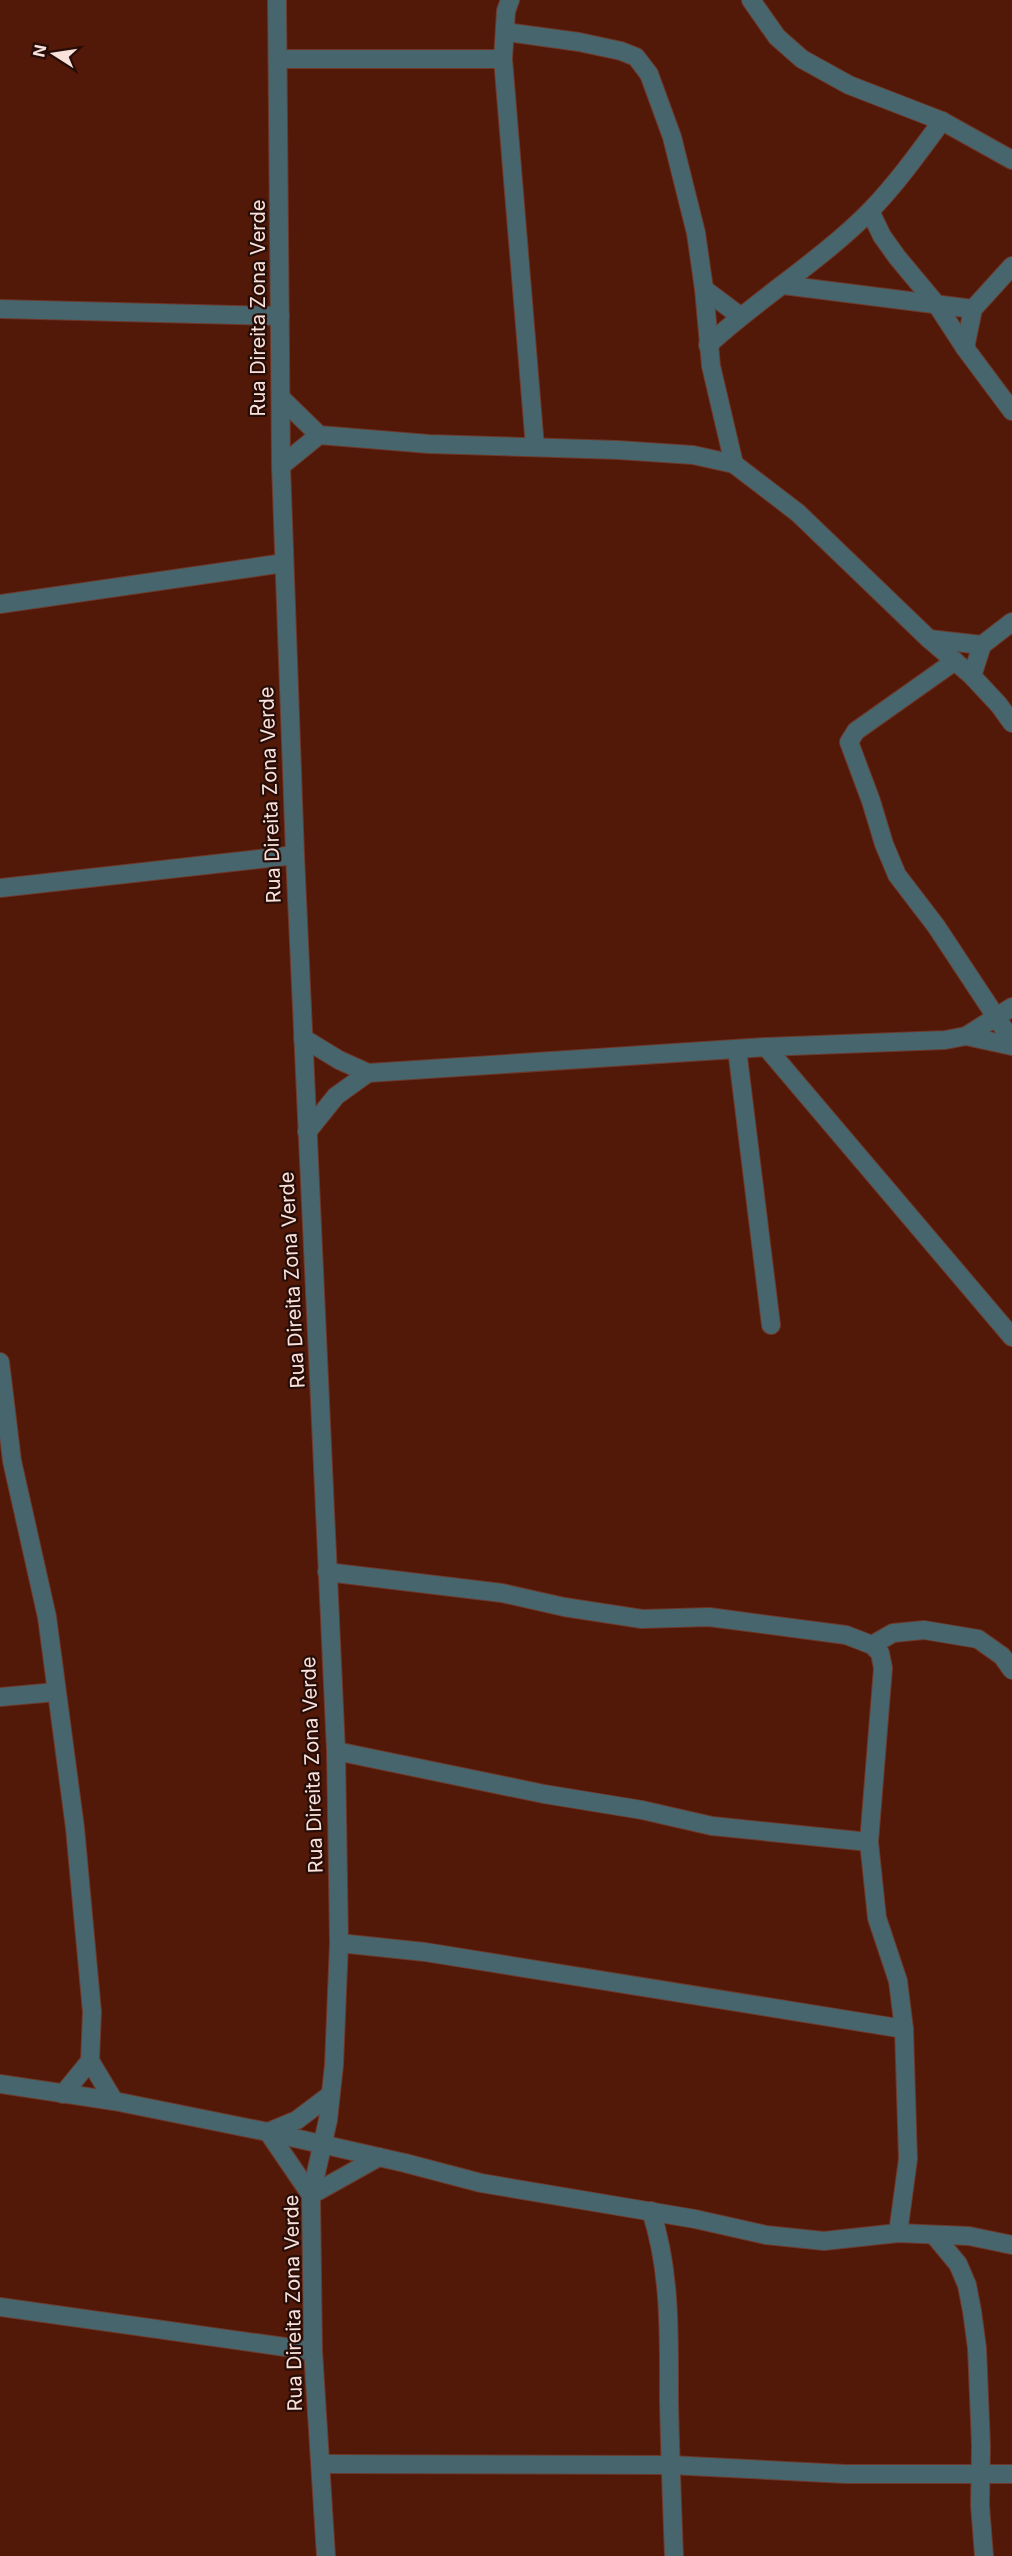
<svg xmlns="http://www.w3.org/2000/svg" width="1012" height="2556" viewBox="0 0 1012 2556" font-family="Inter,sans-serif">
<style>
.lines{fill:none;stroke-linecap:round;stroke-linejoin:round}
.street-casing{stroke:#6d382a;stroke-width:20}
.street{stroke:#47656d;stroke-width:18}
.labels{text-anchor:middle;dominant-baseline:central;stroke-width:4.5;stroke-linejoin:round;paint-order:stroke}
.street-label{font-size:20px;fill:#fae2dc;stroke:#270d07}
</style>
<rect width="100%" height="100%" fill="#521808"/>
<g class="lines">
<defs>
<g id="street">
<path d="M277 0 281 466 295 855 336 1751 339 1943 334 2065 328 2120 311 2195 313 2351 326 2556"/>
<path d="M510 0 506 11 503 59 535 447"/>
<path d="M751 0 777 37 802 59 849 85 942 121 1012 160"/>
<path d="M506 32 579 42 621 51 636 57 649 74 672 137 696 233 704 289 711 366 734 464"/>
<path d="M279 59H503"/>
<path d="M870 211 882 236 897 257 937 305 965 348 1012 411"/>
<path d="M783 285 973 309"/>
<path d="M704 289 740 316"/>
<path d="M0 309 280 316"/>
<path d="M708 345C759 298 822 260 871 210 897 183 920 151 942 121"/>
<path d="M965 348 973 309 1012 266"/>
<path d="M281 398 319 435 429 444 618 450 693 455 734 464 798 513 929 639 972 676 999 705 1012 723"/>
<path d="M281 466 319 435"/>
<path d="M0 604 284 563"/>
<path d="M929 639 982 645"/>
<path d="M955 661 856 731 849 742 871 801 884 844 897 875 936 926 1012 1041"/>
<path d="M972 676 982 645 1012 622"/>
<path d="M0 888 295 855"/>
<path d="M966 1036 1012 1046"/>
<path d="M303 1038 339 1060 368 1073"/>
<path d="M766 1047 1012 1337"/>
<path d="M737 1049 771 1325"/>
<path d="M307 1132 336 1096 368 1073 766 1047 945 1040 966 1036 1012 1007"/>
<path d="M0 1362 12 1461 47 1617 75 1828 92 2012 90 2061 63 2094"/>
<path d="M327 1572 502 1593 564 1607 642 1619 709 1617 846 1635 872 1645 880 1653 883 1668 869 1842 877 1918 898 1981 904 2029 908 2159 898 2233"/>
<path d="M872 1645 893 1633 924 1630 978 1639 1002 1656 1012 1670"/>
<path d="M0 1697 56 1692"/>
<path d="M336 1751 544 1794 642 1810 712 1826 869 1842"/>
<path d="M339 1943 425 1952 904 2029"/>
<path d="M90 2061 114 2101"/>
<path d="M0 2084 114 2101 268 2132 405 2163 481 2183 695 2219 766 2235 824 2241 898 2233 969 2236 1012 2245"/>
<path d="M330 2095 297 2120 268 2132 311 2195 379 2157"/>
<path d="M651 2211C671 2272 669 2337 669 2401 670 2453 672 2504 674 2556"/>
<path d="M934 2235 958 2264 967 2285 972 2311 977 2348 981 2446 980 2505 984 2556"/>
<path d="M0 2307 313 2351"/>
<path d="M322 2464 670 2465 845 2474H1012"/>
</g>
</defs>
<!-- street casing -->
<use href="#street" class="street-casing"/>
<!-- street -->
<use href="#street" class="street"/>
</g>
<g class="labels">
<!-- street labels -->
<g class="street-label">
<text transform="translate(258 308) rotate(-90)">Rua Direita Zona Verde</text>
<text transform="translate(270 795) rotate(-92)">Rua Direita Zona Verde</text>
<text transform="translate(292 1280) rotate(-93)">Rua Direita Zona Verde</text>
<text transform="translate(312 1765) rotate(-92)">Rua Direita Zona Verde</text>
<text transform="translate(293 2303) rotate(-91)">Rua Direita Zona Verde</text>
</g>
</g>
<!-- north arrow -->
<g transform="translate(54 54) rotate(282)" stroke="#270d07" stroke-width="4.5" paint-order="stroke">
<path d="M0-4.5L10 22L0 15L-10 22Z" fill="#fae2dc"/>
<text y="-9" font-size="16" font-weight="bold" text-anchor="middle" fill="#fae2dc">N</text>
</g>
</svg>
